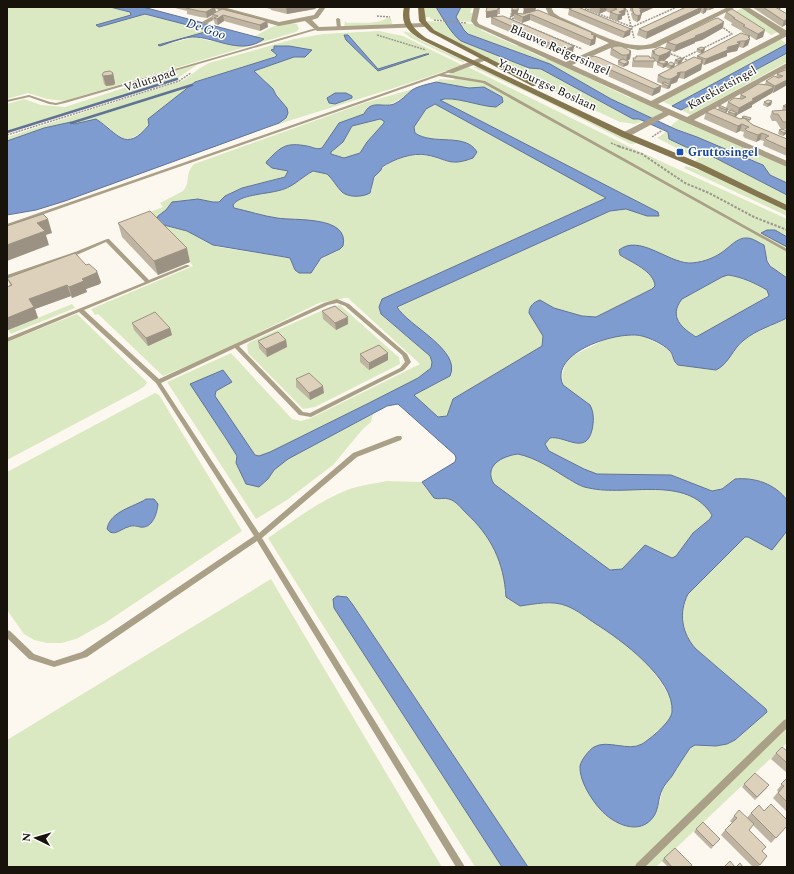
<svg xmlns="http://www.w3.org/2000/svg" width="794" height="874" viewBox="0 0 794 874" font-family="Spectral,serif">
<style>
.green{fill:#dbe9c2;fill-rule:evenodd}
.water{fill:#7f9cd0;stroke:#607395;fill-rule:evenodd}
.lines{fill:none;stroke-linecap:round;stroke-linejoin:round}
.stream{stroke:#607395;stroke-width:2.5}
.path-far1{stroke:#9a958d;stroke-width:1.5;stroke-dasharray:2 1;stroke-linecap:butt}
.path{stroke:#9a958d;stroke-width:2;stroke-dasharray:2.5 1.5;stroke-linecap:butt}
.lane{fill:#aaa087;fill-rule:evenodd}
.street{fill:#aaa087;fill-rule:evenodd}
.secondary{fill:#84764f;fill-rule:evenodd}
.wall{fill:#beb4a1;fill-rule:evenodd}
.shaded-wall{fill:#9b9283}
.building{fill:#ddd1bb;stroke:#9b9283}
.transit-dot{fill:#1a4fb4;stroke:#fff;stroke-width:1.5}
.labels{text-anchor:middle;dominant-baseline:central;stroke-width:3;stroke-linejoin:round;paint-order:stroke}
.far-street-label{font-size:12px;fill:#17130b;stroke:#fff}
.far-transit-label{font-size:12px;font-weight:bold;fill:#164399;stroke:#fff;text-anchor:start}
.far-water-label{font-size:13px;font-style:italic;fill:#0d2c69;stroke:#fff}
</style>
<rect width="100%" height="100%" fill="#fdf8ef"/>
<!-- green -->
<g class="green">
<path d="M7 7H110L131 12V15L97 25 98 27 145 14 203 29 205 32 160 46 195 37 210 41 258 43 263 39 254 37C268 29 280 20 297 24L299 29 296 32 64 101 47 99 28 93 7 99Z"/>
<path d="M424 7H436L444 20 430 19V17H422Z"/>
<path d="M461 7H472L470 13H473L471 22 459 21 456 17Z"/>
<path d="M742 8 778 32 771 35 736 11Z"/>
<path d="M387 18H391L392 24 344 27 345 21 347 23C359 22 377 25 387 18Z"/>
<path d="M424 21 445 22 461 41 529 68 541 69 633 119 611 99 550 64 468 34 459 23 473 24 482 29 481 30 517 46 520 45 527 49 526 50 545 59 547 58 630 98 633 96 662 112 659 115 635 124 620 122 551 90 432 30Z"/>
<path d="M379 31 403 36 462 65C398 88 334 106 270 127L279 123 288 113 287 108 265 80 253 71 294 57 300 58 274 49 277 55 275 57 195 82 172 100 144 131 130 139 118 138 107 126 96 119 74 124 55 126 7 141V137L184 80 200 68 209 63 294 39 323 34Z"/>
<path d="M402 31 411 33 422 41 463 60 464 63 411 38Z"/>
<path d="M780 39 787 44 688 97 672 106 662 101Z"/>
<path d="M787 53V62L691 115 681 110Z"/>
<path d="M198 64 178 78 7 132V104L24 99 41 105 65 107Z"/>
<path d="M468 67 634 149 787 219V237L775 230 762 233 787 247V278C773 268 766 265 765 247L739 239C721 257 697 268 672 259 652 253 641 238 619 250L620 255C631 262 654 271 655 286L652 289 596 317 582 316 554 308 540 300 534 303 529 309 543 336 542 346 450 408 449 413 447 416 438 417 414 395 444 380 448 356C433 337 411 326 397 307L610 211 626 209 647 216H659L652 209 441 101V99H454L496 107 503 102 502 97 487 88H469L436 82 440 79 454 80 455 79 448 74Z"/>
<path d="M473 67H478L638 143 631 144 544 100Z"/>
<path d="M413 89C396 105 386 105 365 111L364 114 322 148 316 149 307 146H283L272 168 289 171 285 177 242 188 225 196 219 202H213L198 199 177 201 170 205 166 210 164 225 187 231 204 241 218 247 285 257 290 258 295 270 315 269C321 253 333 257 343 246L335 228 320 221 278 219 234 208 233 205 235 201 298 182 306 175 313 171 327 174C346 189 341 205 372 190 372 167 400 154 422 155 429 155 435 158 443 160 452 164 463 162 473 158L451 140H431L415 133 414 127 426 109 435 104 606 198 382 299 385 318 430 356 432 362 431 368 418 378 369 403 270 452 259 456 255 455 215 396 216 391 229 384 223 370 190 384 227 440 237 456 236 463 246 484 259 487 268 479 273 470 288 459 373 414 371 422 362 430 333 465 287 500 256 519 167 382 231 353 292 419 301 421 311 418 420 364 348 298H345L319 303 211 356 163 376 98 314 95 315 91 309 193 266 150 212 163 207 160 203 183 191C191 182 184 175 194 164L364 103Z"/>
<path d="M380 119 384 121V123L367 142 360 153 344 158 331 154V152L343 142 352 126Z"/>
<path d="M680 119 787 165V183L770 175 763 165 758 162 678 129 669 132V139L686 147 698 149 787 195V205L695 161 698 159 657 138C667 133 670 124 680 119Z"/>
<path d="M686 166 702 171 787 211V216L684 168Z"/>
<path d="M727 275C742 277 755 283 767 290L769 295 696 338C682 327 668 318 682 299L722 277Z"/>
<path d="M72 304 75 308 11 334 8 330Z"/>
<path d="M340 305 395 354 399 357 400 364 315 407 303 409 248 353 247 345 250 342 330 307Z"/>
<path d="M77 314 147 382 145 386 137 391 7 460V342Z"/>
<path d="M787 318V500C775 484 755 477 735 479L722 489 712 491 670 475 597 474 584 469 549 451 545 444 550 438 553 437 572 443 592 431 594 422 590 405 563 385 562 375 566 362 570 357 606 339 628 335 643 336 670 350 675 363 678 365 725 364 742 341 749 336Z"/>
<path d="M155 393 159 395 242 531 105 623 76 639 62 643H47L34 640 24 634 7 610V472ZM146 499 154 520 150 525 140 527C131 523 123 529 114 533L110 522 122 511Z"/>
<path d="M518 454C536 458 551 468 567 478 574 482 581 487 589 488 628 497 686 474 712 515L710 519 693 533 676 556 672 558 645 545 622 569 610 570 493 484C483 467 502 456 518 454Z"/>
<path d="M387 481 422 482 427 490 437 499H451C484 526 504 553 506 597L520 606C536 604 552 601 568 606 605 629 646 652 666 691 671 700 675 712 669 720 666 725 659 729 655 733 651 737 646 742 641 744 626 753 604 736 589 752 571 769 589 793 600 809L660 802 662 790 690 748 695 745 716 746 727 744 735 740 767 712 766 709 696 649C682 634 678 613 688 594L745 536 748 537 771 550 787 531V743L656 867H528L353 605 334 608 502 867H475L268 538C293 521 319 501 347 490 360 485 374 484 387 481Z"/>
<path d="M271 579 442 867H7V740Z"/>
</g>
<!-- water -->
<g class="water">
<path d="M110 7H143L264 39C242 55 219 39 196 37 187 36 169 43 160 46L158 45 205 32 203 29 145 14 99 27 96 25 131 15 130 12Z"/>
<path d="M436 7H461L456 17 464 30 468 34 550 64 611 99 675 129 697 137 763 165 770 175 787 183V195L698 149 686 147 669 139 668 132 639 119H633L541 69 529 68 461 41C452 35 442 17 436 7Z"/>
<path d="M344 35H348L378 69 426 54H429L378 71 346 40Z"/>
<path d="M787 44V53L681 110 672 106Z"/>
<path d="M274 46H289L312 50 305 57H294L254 71 273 89 276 95 287 108 288 113 286 118 279 123 65 201 36 210 7 215V141L44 128 71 122 74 124 96 119C118 133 125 154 149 125L148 119 195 82 275 57 277 55 271 50 274 49Z"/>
<path d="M436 82 469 88 484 87 502 97 503 102 496 107C481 107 452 95 440 100L652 209 658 212 659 216H647L626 209 610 211 397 307C408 326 462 350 450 376L414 395 438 417 447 416 453 399 542 346 543 336 529 313C529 306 534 302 540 300L554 308 582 316 596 317 652 289 655 286C654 271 631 262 620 255L619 250C639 234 667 262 689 263 700 263 712 259 721 253 729 248 737 237 747 238 753 238 759 243 764 245L767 261 770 266 787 278V318C773 325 756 330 744 340 733 348 729 364 716 370L678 365C672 361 674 354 669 350 663 344 650 338 642 336 619 330 548 352 563 385L590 405C594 412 594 422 592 430 586 456 564 435 550 438L545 444 549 451 584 469 597 474 671 475 712 491 722 489 735 479C755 477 775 484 787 500V531L772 550 748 537H745L688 594C678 613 682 634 696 649L766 709 767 712 735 740 727 744 716 746 695 745 690 748C684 757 678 766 672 776 669 780 664 785 662 790 658 798 659 808 654 816 640 837 613 824 600 809 591 799 579 780 580 766 581 760 589 750 594 747 608 739 628 752 642 744 650 739 671 722 672 712 675 679 620 639 596 624 587 618 577 610 567 606 552 600 535 604 520 606L506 597C504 562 491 536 466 513 461 508 456 501 449 499 444 497 439 500 434 498L422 482 455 462 456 458 455 455 398 404 387 406 288 459 274 470 268 479 259 487 246 484 236 463 237 456 227 440 190 384 223 370 232 382 216 391 215 396 255 455 259 456 270 452 369 403 418 378 431 368 432 362 430 356 381 314 379 307 382 299 606 198 435 104 426 109 414 127 415 133C434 146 465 132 477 152L473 158C449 167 448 159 427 155 413 152 394 159 382 167L381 170 374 177 370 193C363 197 349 198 342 192 336 186 333 179 327 174L313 171C300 178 293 188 277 191 265 194 239 195 233 205L234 208C248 211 263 216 277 218 294 221 350 215 343 246L340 249 321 258 311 273H299L295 270 290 258 285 257 213 245 187 231 164 225 157 219 158 216 166 210 172 202 198 199 213 202H219L225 196 242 188 285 177 288 171 272 168 266 163 267 161C281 147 285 142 307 146 313 147 316 150 322 148L339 123 364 114C371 99 382 108 394 104 401 101 406 95 412 90 418 86 429 84 436 82ZM380 119 384 121V123L367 142 360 153 344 158 331 154V152L343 142 352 126ZM728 275C742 277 755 283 767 290L769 296 696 337C682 328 668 317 682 299L722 277ZM518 454C536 458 551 468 567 478 574 482 581 487 589 488 628 497 686 474 712 515L710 519 693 533 676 556 672 558 645 545 622 569 610 570 494 484C483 466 502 456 518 454Z"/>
<path d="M335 93H346L352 96V98L335 104 329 103 327 98Z"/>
<path d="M767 230H775L787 237V247L761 233Z"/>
<path d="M146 499H154L158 504C157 513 153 529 140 527 136 526 133 525 128 527 121 529 116 535 110 532L107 529C110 511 134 507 146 499Z"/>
<path d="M337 596 347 597 353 605 528 867H502L334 608 333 599Z"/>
</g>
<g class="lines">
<!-- stream -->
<g class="stream">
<path d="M71 123 192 85"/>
<path d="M7 132 177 79"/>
</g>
<!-- path-far1 -->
<g class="path-far1">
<path d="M513 7 510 19 582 49"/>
<path d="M586 7V9L632 27 677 7"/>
<path d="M619 7 627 10 634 38"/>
<path d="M581 10 592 9"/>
<path d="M776 10 782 7"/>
<path d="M377 16 390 17"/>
<path d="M506 19 516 18"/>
<path d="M434 20 467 23"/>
<path d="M377 35 426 50"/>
<path d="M668 53 690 61"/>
<path d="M683 58 732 34 721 26"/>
<path d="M7 135 179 81 191 73"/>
<path d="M652 137 661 131 666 125"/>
<path d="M611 143 621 147"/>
</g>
<!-- path -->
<path class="path" d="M618 146 642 154 685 183 709 193 754 217 787 230"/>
<!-- lane -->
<g class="lane">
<path d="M338 18 340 19 341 28 339 29 337 28 336 19Z"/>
<path d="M316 28 319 29 65 103 56 105 49 104 29 97 7 102V100L29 95 50 102 56 103 64 101Z"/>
<path d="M450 70 452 71 451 72 444 74 485 81 787 249V252L483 83 439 76 7 227V224Z"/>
<path d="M107 239H109L149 280 186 265H188L190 266 84 310 159 379 324 303 337 299 349 304 407 354 411 362 404 370 311 417 299 415 235 348 161 383 259 533 353 453 397 436H401L402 438 401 440 357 457 262 538 465 867H456L257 541 87 657 54 667 29 659 7 638V630L10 631 34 654 54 661 82 652 254 536 156 383 79 312 7 342V338L145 282 106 242 79 254 7 279V275L75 252ZM337 303 345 306 402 355 405 362 400 368 310 413 303 412 239 346 328 305Z"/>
<path d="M787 719V728L645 867H635L636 864 784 720Z"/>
</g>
<!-- street -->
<g class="street">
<path d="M212 7H223L279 22 314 15 320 7H326L318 18 312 20 319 27 424 23 427 25 424 27 317 31 305 21 279 26 228 12 206 24H202V22L221 11Z"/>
<path d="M474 7H480L477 21 479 24 566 62 609 43 556 19 549 15 545 7H551L554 13 560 17C585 27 624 51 651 44L728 7H736L656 48 638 50 615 46 572 65 651 101 780 34 740 7H748L787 31V36L658 104 687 117 787 63V68L694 120 787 161V167L669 115 628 137H622L621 135 622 133 663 112 475 26 471 21Z"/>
<path d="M482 57H488L489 59 453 73H450L446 71Z"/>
</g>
<!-- secondary -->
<g class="secondary">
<path d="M404 7H410C407 23 414 29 426 38L628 133 702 164 787 205V211L696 168 622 137 422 40C408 32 400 24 404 7Z"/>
<path d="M418 7H424L426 21 434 30 539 84 535 86H532L430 32 419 21Z"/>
</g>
</g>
<!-- wall -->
<g class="wall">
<path d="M171 7H215L216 12 267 21 268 27 260 31 224 21 218 25 215 24 214 21 213 20 212 15 207 18 200 17 187 14V11Z"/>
<path d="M262 7H317L315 9 287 14 271 10V9Z"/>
<path d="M500 7V14H498L497 16 486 18V12Z"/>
<path d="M524 7H536L535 11 593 33V35L596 38 595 44 590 46 530 20 522 23 514 19V16L511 17 512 10 518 13 523 14Z"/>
<path d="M561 7H572V8L578 7 630 35 623 38 568 15 569 9 561 8Z"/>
<path d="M587 7H624L625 15 622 16V19L617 21 609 18 610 13 606 11 599 14 589 10 590 7 587 8Z"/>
<path d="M630 7H655L642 13 640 20 637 22 633 20 631 14 632 12 630 11Z"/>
<path d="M686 7H717L709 10 706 11V12L703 14 700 12V13L646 39 637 35 639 29Z"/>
<path d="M752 7H775L786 13 787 10V24L782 27Z"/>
<path d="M726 12 763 37 756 40 750 36 748 45 743 48 739 47 737 51 727 53V56L704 65 702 64 701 70 684 79 679 78 678 79 677 82 670 85V88L667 89 661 87 660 92 652 96 585 66 586 59 661 86 662 84 657 82 658 75 697 58V56L749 36 742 32V31L731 25 732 23 724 18Z"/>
<path d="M491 17 574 46 573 52 564 56 491 24Z"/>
<path d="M723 28 702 40 695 42V43L674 52 671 51 670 56 665 60H664L668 64H675L674 67 670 69 666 67 667 66 663 68 657 65V62L654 61 653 68 632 67V64L633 58H636V56L652 58 651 57 652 51 665 48 667 42Z"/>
<path d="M611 48 631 53 630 59 627 61 629 62 628 65 623 67 618 65V61L620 60 610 55Z"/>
<path d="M705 48 704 52 701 54 697 52V49Z"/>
<path d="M675 60 682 62 678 65 674 63Z"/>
<path d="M787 69V85L773 93 772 92V93L752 105V107L737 115 735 117 740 119 742 118V117L751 118 749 122 753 125 787 139V156L764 146 763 145 764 141 760 140 756 142 745 138 743 136 744 132 740 131 736 133 704 119 706 112 718 110 719 105 726 108 728 102 739 99 741 94 765 84 766 81 776 77 777 74 784 70ZM728 110 730 111 728 112V114L726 113 727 112Z"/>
<path d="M113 73 115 83 114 85 106 86 104 84 102 75Z"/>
<path d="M772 101 771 105 767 107 763 105 764 102Z"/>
<path d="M787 104V129H781L776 121H772L770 117 772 111H782L783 106Z"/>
<path d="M779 130 787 131 786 134 783 136 778 134Z"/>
<path d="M118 223 190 262 158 275 122 237Z"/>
<path d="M7 278 101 282 100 284 86 289 87 292 72 298 71 296 35 309 38 318 8 330 7 328V287L10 285Z"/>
<path d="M322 311 348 324 336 330 323 319Z"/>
<path d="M132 323 170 328 172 335 148 346 134 330Z"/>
<path d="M286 340 287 347 267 357 259 348 258 341Z"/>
<path d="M388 353V360L369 370 360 362V354Z"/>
<path d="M296 379 324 393 310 400 296 387Z"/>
<path d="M787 751V773L771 759 776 753Z"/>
<path d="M787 778V812L773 798 778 792 777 790Z"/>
<path d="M744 784 767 788 755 800 742 787Z"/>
<path d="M764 811 787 826 771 843 753 825 749 830 762 851 767 856 758 867H753L721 835 725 830 732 823 730 821 734 816 747 818 751 813Z"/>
<path d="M696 829 718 841 711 849 694 832Z"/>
<path d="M664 858 692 865 691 867H668L662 861Z"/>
</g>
<!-- shaded-wall -->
<g class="shaded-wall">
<path d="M215 7 216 13 212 14V15L207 18 206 12Z"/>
<path d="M286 7H317L315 9 287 14Z"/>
<path d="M519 7 517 16V14L514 13V16L511 17 512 10Z"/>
<path d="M536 7 535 14H530V20L522 23 524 9Z"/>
<path d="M602 7H607L606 11 599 14 600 8Z"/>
<path d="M621 7H624V10L626 9 625 15 622 16V19L617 21 618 15Z"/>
<path d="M642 7H655L642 13 640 20 637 22 639 8Z"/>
<path d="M702 7 700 13 646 39 647 32Z"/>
<path d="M704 7H707L706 12 703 14Z"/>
<path d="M710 7H717L709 10Z"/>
<path d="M498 8 497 16 486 18V12Z"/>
<path d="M223 15 224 21 218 25 217 19Z"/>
<path d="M787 19V24L782 27 784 21Z"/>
<path d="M267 21 268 27 260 31V25Z"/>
<path d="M724 22 723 28 702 40 695 42V43L674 52 676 45Z"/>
<path d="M631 29 630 35 623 38 625 32Z"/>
<path d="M765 30 763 37 756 40 758 34Z"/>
<path d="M596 36 595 44 590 46 591 40 593 37Z"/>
<path d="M750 36 749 39H750L748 45 743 48 745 41 748 37Z"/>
<path d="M741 41 737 51 727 53V56L704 65 706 59Z"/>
<path d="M574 46 573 52 564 56 565 50Z"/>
<path d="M705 48 704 52 701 54V50Z"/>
<path d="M671 50 670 56 665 60 658 62 659 56Z"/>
<path d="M631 51 630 59 626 62 627 55 629 52Z"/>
<path d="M683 59 682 62 678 65V61Z"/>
<path d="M703 60 701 70 684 79 685 72Z"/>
<path d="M629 62 628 65 623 67 624 64Z"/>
<path d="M668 62 667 66 663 68V64Z"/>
<path d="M675 64 674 67 670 69 671 66Z"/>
<path d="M681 72 679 78 678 79 677 82 669 85 671 79 677 73Z"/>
<path d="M113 73 115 83 114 85 106 86 103 76Z"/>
<path d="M787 80V85L773 93 775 86Z"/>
<path d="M671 85 670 88 667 89 668 86Z"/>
<path d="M661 86 660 92 652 96 654 89Z"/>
<path d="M774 87 772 93 752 105V107L737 115 739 108 752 99Z"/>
<path d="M772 101 771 105 767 107 768 104Z"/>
<path d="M728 109 727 112 725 113 726 110Z"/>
<path d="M737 113V116L734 118 735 114Z"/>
<path d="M742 124 740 131 736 133 738 126Z"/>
<path d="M787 131 786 134 783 136 784 133Z"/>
<path d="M762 133 760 140 756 142 758 135Z"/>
<path d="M48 219 52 233 46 235 49 245 7 261V245L37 223Z"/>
<path d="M187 248 190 262 158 275 154 261Z"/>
<path d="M97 271 101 282 100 284 86 289 87 292 72 298 69 287 82 279Z"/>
<path d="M67 285 71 296 35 309 38 318 8 330 7 326V318L29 299Z"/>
<path d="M348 317V324L336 330 335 323Z"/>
<path d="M170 328 172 335 148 346 146 338Z"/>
<path d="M286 340 287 347 267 357 266 349Z"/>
<path d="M388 353V360L369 370V363Z"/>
<path d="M323 386 324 393 310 400 309 393Z"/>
</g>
<!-- building -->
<g class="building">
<path d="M188 7H215L206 12 199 11 186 8Z"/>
<path d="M487 7H500V8H498V10L486 12Z"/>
<rect x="512" y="7" width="6" height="3"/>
<path d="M524 7H536L524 9Z"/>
<path d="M574 7H578L631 29 625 32 569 9Z"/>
<path d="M612 7H621L626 9 619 12 623 13 618 15 610 12 617 9Z"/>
<path d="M635 7H642L639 8 642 9 640 10 641 14 638 16 634 14 632 8Z"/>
<path d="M686 7H702L647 32 639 29Z"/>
<path d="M763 7H775L787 14V19L784 21Z"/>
<path d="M222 9 267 21 260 25 223 15 217 19 214 18 218 16 212 14Z"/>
<path d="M732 9 765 30 758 34 743 26 745 25 733 18H735L726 12Z"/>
<path d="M538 10 593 33 591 34 596 36 593 37 596 38 591 40 530 14 523 17 514 13 523 14Z"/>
<path d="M503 16 574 46 565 50 491 17Z"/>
<path d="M718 18 724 22 703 33 695 36 696 37 676 45 667 42 714 19Z"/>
<path d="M741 33 750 36 748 37 750 39 745 41H741L737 42 739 44 728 47 727 48 728 50 706 59 697 56Z"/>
<path d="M615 46H621L631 51 629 52 631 53 627 55H622L611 48Z"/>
<path d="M660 47 671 50 667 53 659 56 653 53 655 52 652 51Z"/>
<path d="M701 47 705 48 701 50 697 49Z"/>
<path d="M594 56 600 58 661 86 654 89 586 59Z"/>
<path d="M636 56H649L650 58H654L655 61H634L633 58H636Z"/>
<path d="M694 57 703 60 701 61 702 63 685 72H681L677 73 678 75 671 79H667L658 75Z"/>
<path d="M680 58 683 59 678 61 675 60Z"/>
<path d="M623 59 629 62 624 64 618 61Z"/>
<path d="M662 60 668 62 663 64 657 62Z"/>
<path d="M671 62 675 64 671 66 667 64Z"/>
<path d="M785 70H787V80L775 86 766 81 774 76 779 78 783 76 777 74 778 73Z"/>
<path d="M110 71 113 73 112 75 103 76 102 75 104 72Z"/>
<path d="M664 82 671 85 668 86 662 83Z"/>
<path d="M758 84 768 85 774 87 752 99 754 100 739 108 728 102 734 98 742 99 746 97 741 95V94Z"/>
<path d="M768 100 772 101 768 104 764 102Z"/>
<path d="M787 104V107L783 106Z"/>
<path d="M719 105 728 109 726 110 719 107Z"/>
<path d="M714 108 740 119 744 118 753 125 787 139V149L767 140 765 138 769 136 762 133 758 135 747 131 745 129 749 127 742 124 738 126 706 112Z"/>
<path d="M731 110 737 113 735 114 728 112Z"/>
<path d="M787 110V122H783L778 114H774L772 111Z"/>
<path d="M744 116 751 118 750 120 742 117Z"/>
<path d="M782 129 787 131 784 133 779 130Z"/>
<path d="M150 211 187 248 154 261 118 223Z"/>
<path d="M43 214 48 219 37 223 45 231 7 245V226Z"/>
<path d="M75 253 86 265 89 264 97 271 96 273 82 279 84 281 69 287 67 285 29 299 34 307 7 318V287L12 285 7 278Z"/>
<path d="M335 306 348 317 335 323 322 311Z"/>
<path d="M155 312 170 328 146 338 132 323Z"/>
<path d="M278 332 286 340 266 349 258 341Z"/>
<path d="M379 345 388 353 369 363 360 354Z"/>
<path d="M309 373 323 386 309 393 296 379Z"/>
<path d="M782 747 787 751V763L776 753Z"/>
<path d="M755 773 769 785 757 797 744 784Z"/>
<path d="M787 778V802L778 793 784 786 781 784Z"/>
<path d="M771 804 787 820V826L776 838 751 813 759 805 764 811Z"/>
<path d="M739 810 754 824 749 830 766 847 762 851 767 856 760 865 725 830 737 818 734 816Z"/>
<path d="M703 822 720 839 713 846 696 829Z"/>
<path d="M675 848 692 865 690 867H672L664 858Z"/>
<path d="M730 861 735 867H724Z"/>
<path d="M740 863 743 867H736Z"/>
</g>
<!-- markers -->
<rect class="transit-dot" x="676" y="148" width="8" height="8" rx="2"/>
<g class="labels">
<!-- far-street labels -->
<g class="far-street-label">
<text transform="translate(560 50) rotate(24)">Blauwe Reigersingel</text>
<text transform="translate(150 80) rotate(-18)">Valutapad</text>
<text transform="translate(547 85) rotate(25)">Ypenburgse Boslaan</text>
<text transform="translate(722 88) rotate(-29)">Karekietsingel</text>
</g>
<!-- far-transit labels -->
<g class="far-transit-label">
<text x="688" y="152">Gruttosingel</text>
</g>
<!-- far-water labels -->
<g class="far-water-label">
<text transform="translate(206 29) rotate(19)">De Goo</text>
</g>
</g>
<!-- border -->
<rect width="794" height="874" fill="none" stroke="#17130b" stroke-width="16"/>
<!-- north arrow -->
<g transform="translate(36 838) rotate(275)" stroke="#ffffff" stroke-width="3" paint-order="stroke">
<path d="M0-3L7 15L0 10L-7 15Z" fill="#17130b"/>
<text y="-6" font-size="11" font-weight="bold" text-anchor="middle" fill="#17130b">N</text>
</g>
</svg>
